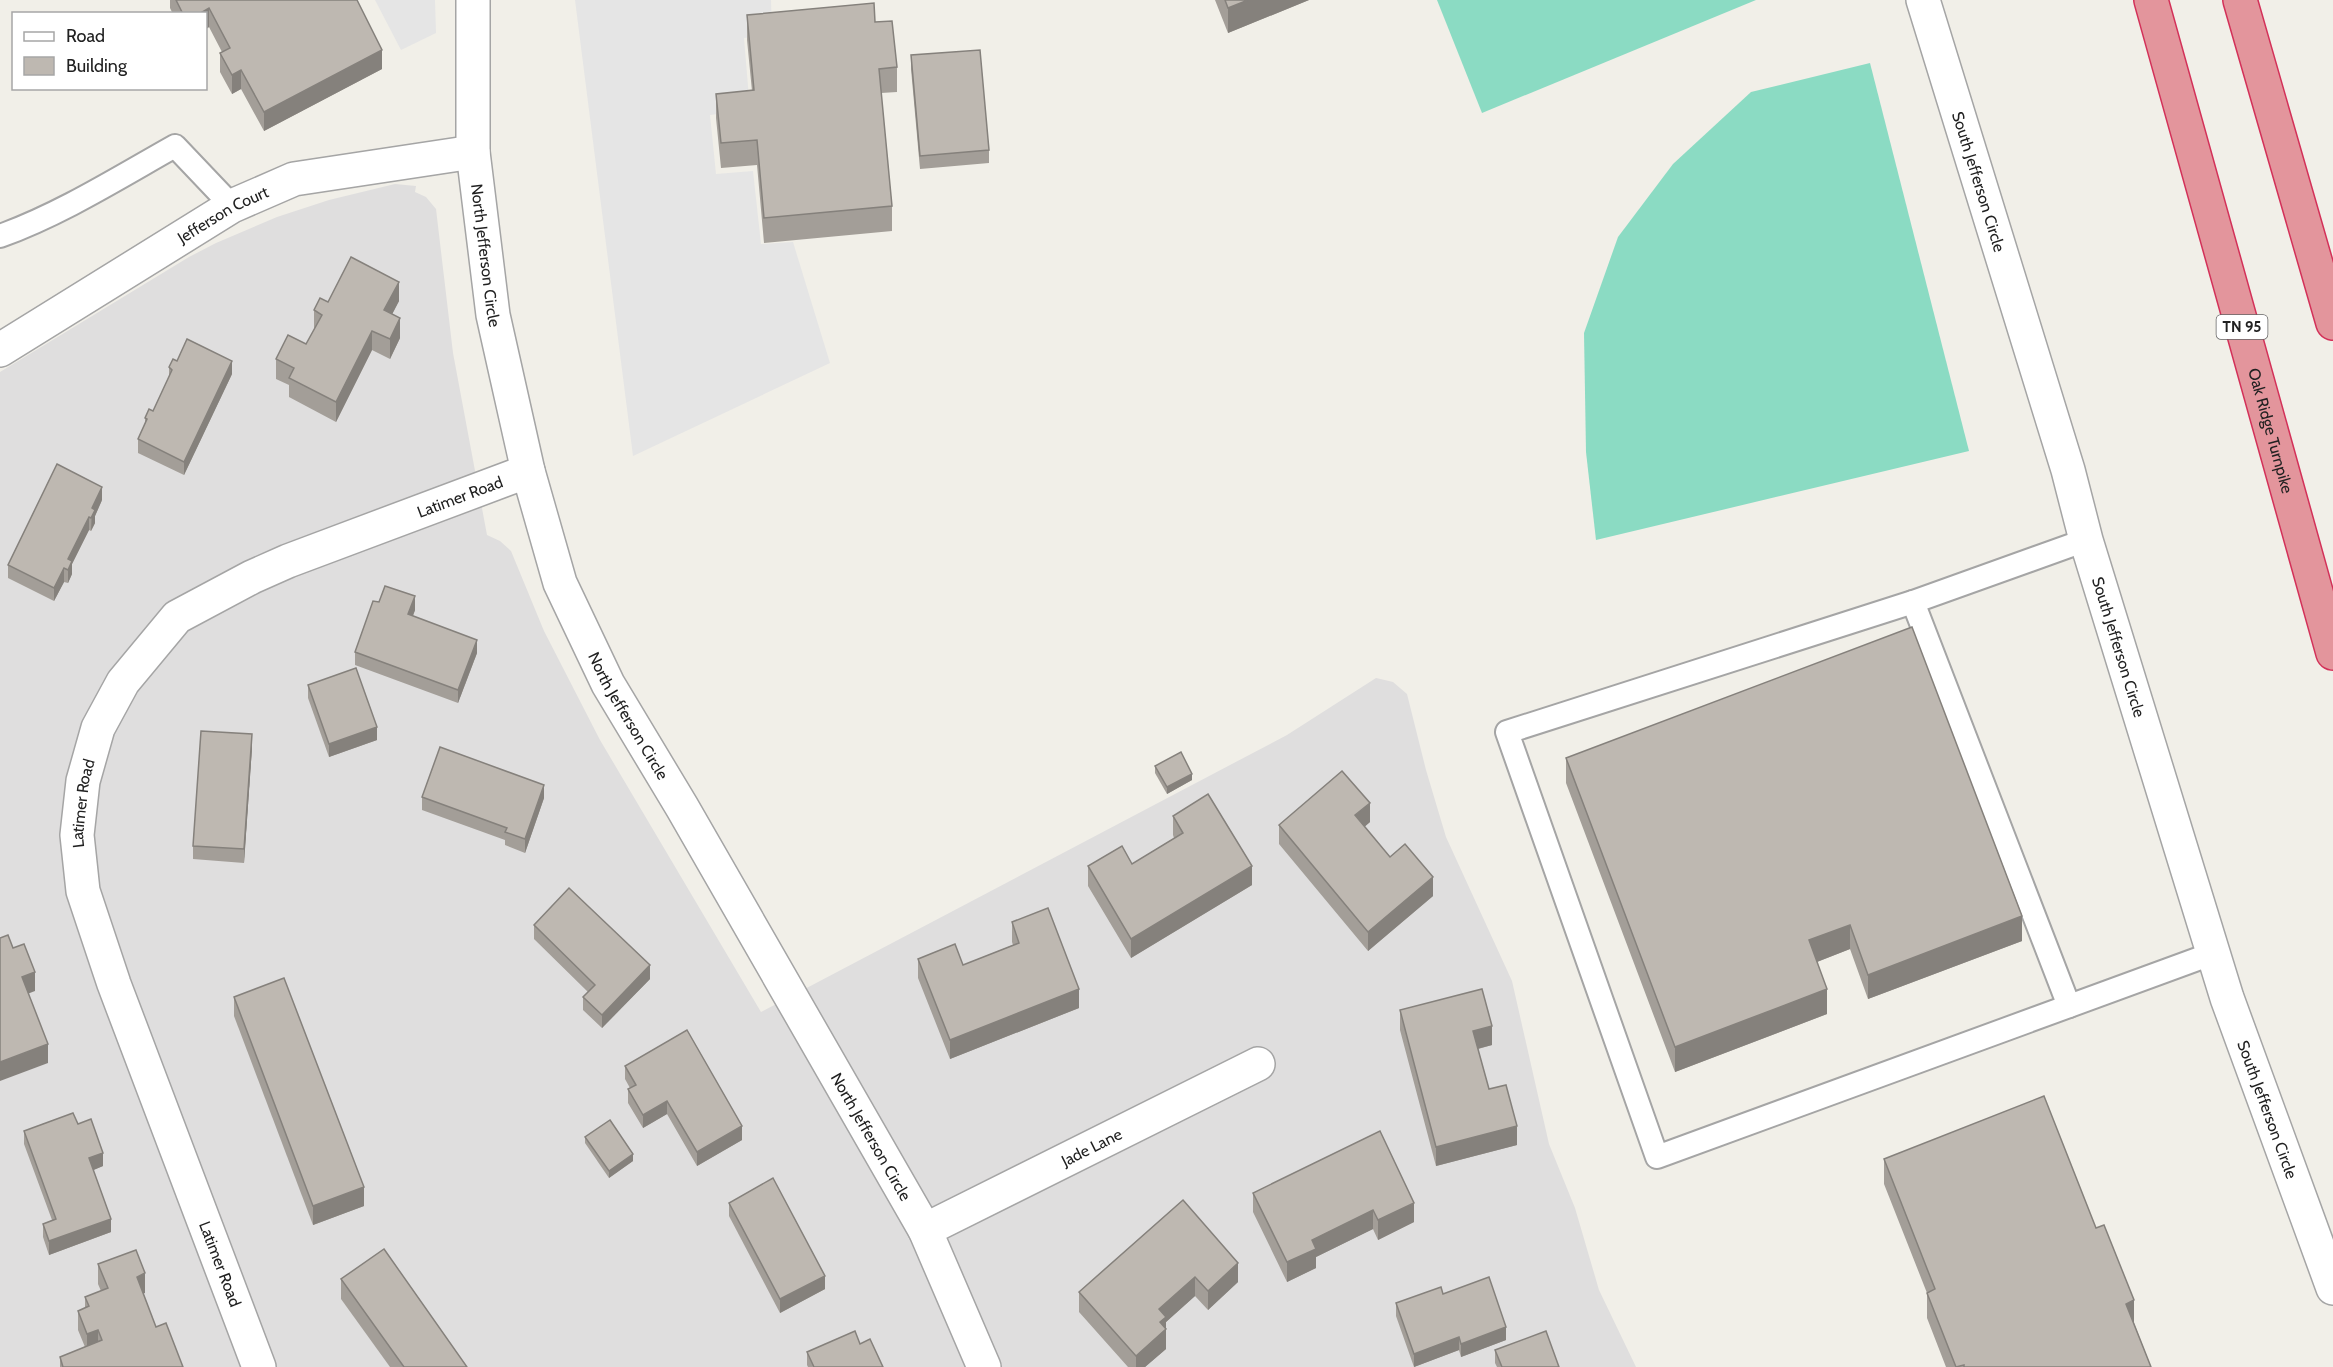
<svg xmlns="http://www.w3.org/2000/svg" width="2333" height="1367" viewBox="0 0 2333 1367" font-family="Cabin,sans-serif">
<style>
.residential{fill:#dfdede}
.pitch{fill:#8bdbc3}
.parking{fill:#e5e5e5}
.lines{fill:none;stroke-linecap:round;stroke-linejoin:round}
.lane-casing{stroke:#a5a5a5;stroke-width:26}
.street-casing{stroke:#a5a5a5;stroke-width:36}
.highway-casing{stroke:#d33159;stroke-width:36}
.lane{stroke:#fff;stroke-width:22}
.street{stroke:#fff;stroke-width:33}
.highway{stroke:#e3959c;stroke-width:33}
.wall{fill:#a39e98}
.shaded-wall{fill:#85817c}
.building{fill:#beb8b1;stroke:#85817c;stroke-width:1.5}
.labels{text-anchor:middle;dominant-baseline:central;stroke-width:6;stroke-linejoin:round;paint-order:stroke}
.shield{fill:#fff;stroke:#646464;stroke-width:1.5}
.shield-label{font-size:15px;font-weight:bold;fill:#212121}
.street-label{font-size:16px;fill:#212121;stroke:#fff}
</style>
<rect width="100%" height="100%" fill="#f1efe8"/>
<!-- residential -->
<path class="residential" d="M395 184 416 186 415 192 426 197 436 209 453 353 487 535 500 541 511 551 544 631 600 740 761 1012 1287 735 1376 678 1393 682 1407 694 1426 770 1446 837 1512 981 1549 1144 1575 1208 1599 1290 1636 1367H0V372L189 257 216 243 277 217 329 200Z"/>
<!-- pitch -->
<g class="pitch">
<path d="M1437 0H1756L1482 113Z"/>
<path d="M1870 63 1969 451 1596 540 1586 452 1584 333 1618 237 1673 164 1751 92Z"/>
</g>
<!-- parking -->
<g class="parking">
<path d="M375 0H435L436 33 401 50Z"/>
<path d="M575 0H771L772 35 744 38 750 110 710 115 716 174 753 171 761 244 793 242 830 363 633 456Z"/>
</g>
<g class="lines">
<defs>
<g id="lane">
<path d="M0 236C61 214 118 178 175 146L232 206"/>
<path d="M2086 540 1913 602 1507 732 1657 1157 2214 953"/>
<path d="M1913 602 2069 1006"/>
</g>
<g id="street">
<path id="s1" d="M473 0V152L493 315 528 471 560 583 608 684 682 807 925 1230 984 1367"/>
<path id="s2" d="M1923 0 2068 470 2086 540 2227 998 2333 1288"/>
<path id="s3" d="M0 350 232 206 294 179 473 152"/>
<path id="s4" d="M925 1230 1258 1064"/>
<path id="s5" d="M259 1367 114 984 83 891 77 835 83 781 98 728 123 682 177 617 252 577 288 561 528 471"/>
</g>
<g id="highway">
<path id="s6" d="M2151 0 2333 653"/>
<path d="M2240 0 2333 323"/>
</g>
</defs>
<!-- lane casing -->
<use href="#lane" class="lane-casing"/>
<!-- street casing -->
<use href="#street" class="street-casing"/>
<!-- highway casing -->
<use href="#highway" class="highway-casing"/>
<!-- lane -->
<use href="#lane" class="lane"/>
<!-- street -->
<use href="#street" class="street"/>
<!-- highway -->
<use href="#highway" class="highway"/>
</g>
<!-- wall -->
<g class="wall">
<path d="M170 0H357L382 69 264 131 241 89 232 94 220 72V53L222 52 209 27 206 29V14H173L170 8Z"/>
<path d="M1215 0H1309L1228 33Z"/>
<path d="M747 15 875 22 897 67V92L881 93 892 206V231L764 243 757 165 721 168 716 118V94L752 91 747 40Z"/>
<path d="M911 55 989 150V163L920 169 911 69Z"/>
<path d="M399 301 392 314 400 338 390 359 372 350 336 422 289 397V385L276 379V359L306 344 314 330V310L328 302Z"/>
<path d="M177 361 232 374 184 475 138 453V439L145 425V418L153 411 169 377V367Z"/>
<path d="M102 500 95 516V523L91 531 89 530 72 564V574L68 583 64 582 54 601 8 578V565Z"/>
<path d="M379 602 415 610 413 616 477 653 458 703 355 665V652Z"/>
<path d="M308 685 377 740 329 757 308 698Z"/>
<path d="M252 748 244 863 193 859V846Z"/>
<path d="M1566 758 2022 941 1868 999 1850 949 1817 962 1827 1014 1675 1072 1566 783Z"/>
<path d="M1155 766 1192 780 1167 794 1155 773Z"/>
<path d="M422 797 544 798 525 853 505 845V840L422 810Z"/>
<path d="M1173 816 1252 885 1131 958 1088 886V866L1132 864 1174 838 1173 835Z"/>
<path d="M1370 822 1364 827 1390 857 1433 896 1368 951 1279 844V825Z"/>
<path d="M1012 922 1079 1008 950 1059 918 978V959L963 965 1013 945 1012 942Z"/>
<path d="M534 925 650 979 602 1028 583 1010V997L588 992 534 939Z"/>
<path d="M234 997 364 1206 313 1225 234 1016Z"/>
<path d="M1400 1010 1492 1045 1478 1049 1489 1089 1517 1145 1436 1166 1400 1030Z"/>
<path d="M625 1066 742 1140 697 1166 667 1114 643 1128 628 1103V1089L630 1088 625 1079Z"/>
<path d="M78 1124 103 1166 93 1170 111 1232 49 1255 43 1237V1224L52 1220 24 1144V1131Z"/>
<path d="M1380 1131 1414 1222 1378 1240 1373 1229 1316 1257V1268L1287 1282 1253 1212V1193Z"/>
<path d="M585 1137 633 1161 609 1178 585 1143Z"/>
<path d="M1884 1159 2134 1323 2151 1367H1946L1927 1318V1293L1884 1184Z"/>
<path d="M1183 1200 1238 1282 1208 1310 1195 1296 1166 1322V1349L1145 1367H1128L1079 1312V1292Z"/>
<path d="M729 1203 825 1289 780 1313 729 1216Z"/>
<path d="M98 1264 145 1293H143L156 1327 183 1367H60V1357L85 1347 78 1330V1311L85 1308V1297L101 1291 98 1284Z"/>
<path d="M341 1279 467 1367H390L341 1299Z"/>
<path d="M1443 1294 1506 1340 1461 1357 1459 1350 1414 1367 1396 1316V1303Z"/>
<path d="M860 1344 883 1367H808L807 1365V1352Z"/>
<path d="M1495 1350 1559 1367H1497L1495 1363Z"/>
</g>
<!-- shaded-wall -->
<g class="shaded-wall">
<path d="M1248 0H1309L1228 33V8Z"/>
<path d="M209 8V27L206 29V14H199Z"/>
<path d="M382 50V69L264 131V112Z"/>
<path d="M241 70V89L232 94V75Z"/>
<path d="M399 282V301L384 330V310Z"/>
<path d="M400 318V338L390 359V339Z"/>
<path d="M372 331V350L336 422V402Z"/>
<path d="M232 361V374L184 475V462Z"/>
<path d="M102 487V500L95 516V523L91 531 92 508Z"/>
<path d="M89 517V530L72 564V574L68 583V559Z"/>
<path d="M64 568V582L54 601V588Z"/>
<path d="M415 596V610L408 628V614Z"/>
<path d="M477 640V653L458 703V690Z"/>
<path d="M377 727V740L329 757V744Z"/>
<path d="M252 734V748L244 863V849Z"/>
<path d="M1192 774V780L1167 794V787Z"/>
<path d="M544 785V798L525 853V839Z"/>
<path d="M1370 803V822L1355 835V815Z"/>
<path d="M1252 866V885L1131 958V939Z"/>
<path d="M1433 877V896L1368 951V932Z"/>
<path d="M2022 916V941L1868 999V975Z"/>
<path d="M1850 925V949L1809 965V940Z"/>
<path d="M650 965V979L602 1028V1015Z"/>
<path d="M35 972V991L22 996V977Z"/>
<path d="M1079 989V1008L950 1059V1040Z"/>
<path d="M1827 989V1014L1675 1072V1047Z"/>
<path d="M1492 1026V1045L1473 1050V1031Z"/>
<path d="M48 1044V1063L0 1081V1062Z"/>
<path d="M667 1101V1114L643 1128V1115Z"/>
<path d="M742 1126V1140L697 1166V1152Z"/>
<path d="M1517 1126V1145L1436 1166V1147Z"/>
<path d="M103 1153V1166L89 1172V1158Z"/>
<path d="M633 1154V1161L609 1178V1171Z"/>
<path d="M364 1187V1206L313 1225V1206Z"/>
<path d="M1414 1203V1222L1378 1240V1220Z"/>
<path d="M1373 1210V1229L1316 1257V1268L1287 1282V1262L1312 1240Z"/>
<path d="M111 1219V1232L49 1255V1241Z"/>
<path d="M1238 1263V1282L1208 1310V1291Z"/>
<path d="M145 1273V1293L137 1296V1277Z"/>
<path d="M825 1276V1289L780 1313V1299Z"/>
<path d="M1195 1277V1296L1166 1322V1349L1145 1367H1136V1356L1159 1309Z"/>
<path d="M2134 1300V1325L2126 1304Z"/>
<path d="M1506 1327V1340L1461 1357V1344Z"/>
<path d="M98 1330V1349L87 1353V1334Z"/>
<path d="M1459 1337V1350L1414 1367V1354Z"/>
</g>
<!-- building -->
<g class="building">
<path d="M176 0H357L382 50 264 112 241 70 232 75 220 53 230 48 209 8 199 14H183Z"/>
<path d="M1225 0H1248L1228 8Z"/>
<path d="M874 3 875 22 892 21 897 67 879 69 892 206 764 218 757 140 721 143 716 94 754 90 747 15Z"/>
<path d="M980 50 989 150 920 156 911 55Z"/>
<path d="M351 257 399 282 384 310 400 318 390 339 372 331 336 402 289 378 294 368 276 359 288 335 306 344 322 315 314 310 320 298 328 302Z"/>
<path d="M187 339 232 361 184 462 138 439 147 419 145 418 149 409 153 411 172 370 169 367 173 359 177 361Z"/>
<path d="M57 464 102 487 92 508 95 510 91 518 89 517 68 559 72 561 68 570 64 568 54 588 8 565Z"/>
<path d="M385 586 415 596 408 614 477 640 458 690 355 652 373 601 379 602Z"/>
<path d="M1912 627 2022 916 1868 975 1850 925 1809 940 1827 989 1675 1047 1566 758Z"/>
<path d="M356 668 377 727 329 744 308 685Z"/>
<path d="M201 731 252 734 244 849 193 846Z"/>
<path d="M440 747 544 785 525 839 505 832 507 828 422 797Z"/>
<path d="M1181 752 1192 774 1167 787 1155 766Z"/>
<path d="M1342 771 1370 803 1355 815 1390 857 1405 844 1433 877 1368 932 1279 825Z"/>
<path d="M1208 794 1252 866 1131 939 1088 866 1122 846 1132 864 1183 833 1173 816Z"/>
<path d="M569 888 650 965 602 1015 583 997 595 985 534 925Z"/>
<path d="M1048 908 1079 989 950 1040 918 959 955 944 963 965 1019 943 1012 922Z"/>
<path d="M8 935 13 948 24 944 35 972 22 977 48 1044 0 1062V938Z"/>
<path d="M284 978 364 1187 313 1206 234 997Z"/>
<path d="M1482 989 1492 1026 1473 1031 1489 1089 1506 1085 1517 1126 1436 1147 1400 1010Z"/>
<path d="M687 1030 742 1126 697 1152 667 1101 643 1115 628 1089 636 1085 625 1066Z"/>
<path d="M2044 1096 2096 1228 2104 1225 2134 1300 2126 1304 2151 1367H1964V1365L1956 1367 1927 1293 1935 1289 1884 1159Z"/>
<path d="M73 1113 78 1124 91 1119 103 1153 89 1158 111 1219 49 1241 43 1224 56 1219 24 1131Z"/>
<path d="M610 1120 633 1154 609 1171 585 1137Z"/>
<path d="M1380 1131 1414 1203 1378 1220 1373 1210 1312 1240 1316 1249 1287 1262 1253 1193Z"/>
<path d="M773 1178 825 1276 780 1299 729 1203Z"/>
<path d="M1183 1200 1238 1263 1208 1291 1195 1277 1159 1309 1166 1317 1160 1322 1166 1329 1136 1356 1079 1292Z"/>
<path d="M384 1249 467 1367H404L341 1279Z"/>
<path d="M136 1250 145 1273 137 1277 156 1327 166 1323 183 1367H63L60 1357 102 1340 98 1330 87 1334 78 1311 89 1306 85 1297 108 1288 98 1264Z"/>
<path d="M1489 1277 1506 1327 1461 1344 1459 1337 1414 1354 1396 1303 1441 1287 1443 1294Z"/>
<path d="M855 1331 860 1344 870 1339 883 1367H814L807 1352Z"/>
<path d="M1546 1331 1559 1367H1502L1495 1350Z"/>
</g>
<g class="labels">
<!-- shield labels -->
<rect class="shield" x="2216.5" y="315" width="51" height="24" rx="4.5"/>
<g class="shield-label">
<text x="2242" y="327">TN 95</text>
</g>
<!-- street labels -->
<g class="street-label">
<text stroke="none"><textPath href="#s2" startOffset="190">South Jefferson Circle</textPath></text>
<text stroke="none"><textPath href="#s3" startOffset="261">Jefferson Court</textPath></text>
<text stroke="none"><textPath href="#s1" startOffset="256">North Jefferson Circle</textPath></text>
<text stroke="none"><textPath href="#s6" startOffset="447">Oak Ridge Turnpike</textPath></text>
<text stroke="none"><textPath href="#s5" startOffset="1118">Latimer Road</textPath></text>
<text stroke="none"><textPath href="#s2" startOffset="676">South Jefferson Circle</textPath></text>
<text stroke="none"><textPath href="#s1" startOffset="742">North Jefferson Circle</textPath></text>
<text stroke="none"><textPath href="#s5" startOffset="596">Latimer Road</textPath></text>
<text stroke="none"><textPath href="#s2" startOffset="1162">South Jefferson Circle</textPath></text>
<text stroke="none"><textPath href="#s1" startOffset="1228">North Jefferson Circle</textPath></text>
<text stroke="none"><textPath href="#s4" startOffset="186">Jade Lane</textPath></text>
<text transform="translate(220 1264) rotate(69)">Latimer Road</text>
</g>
</g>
<!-- legend -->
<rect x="12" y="12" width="195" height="78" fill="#ffffff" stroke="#a6a6a6" stroke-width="1.5"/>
<rect x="24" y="32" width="30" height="9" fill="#ffffff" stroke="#a6a6a6" stroke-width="1.5"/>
<text x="66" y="42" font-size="18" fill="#212121">Road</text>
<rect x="24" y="57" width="30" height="18" fill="#beb8b1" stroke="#a6a6a6" stroke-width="1.5"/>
<text x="66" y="72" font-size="18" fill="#212121">Building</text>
</svg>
